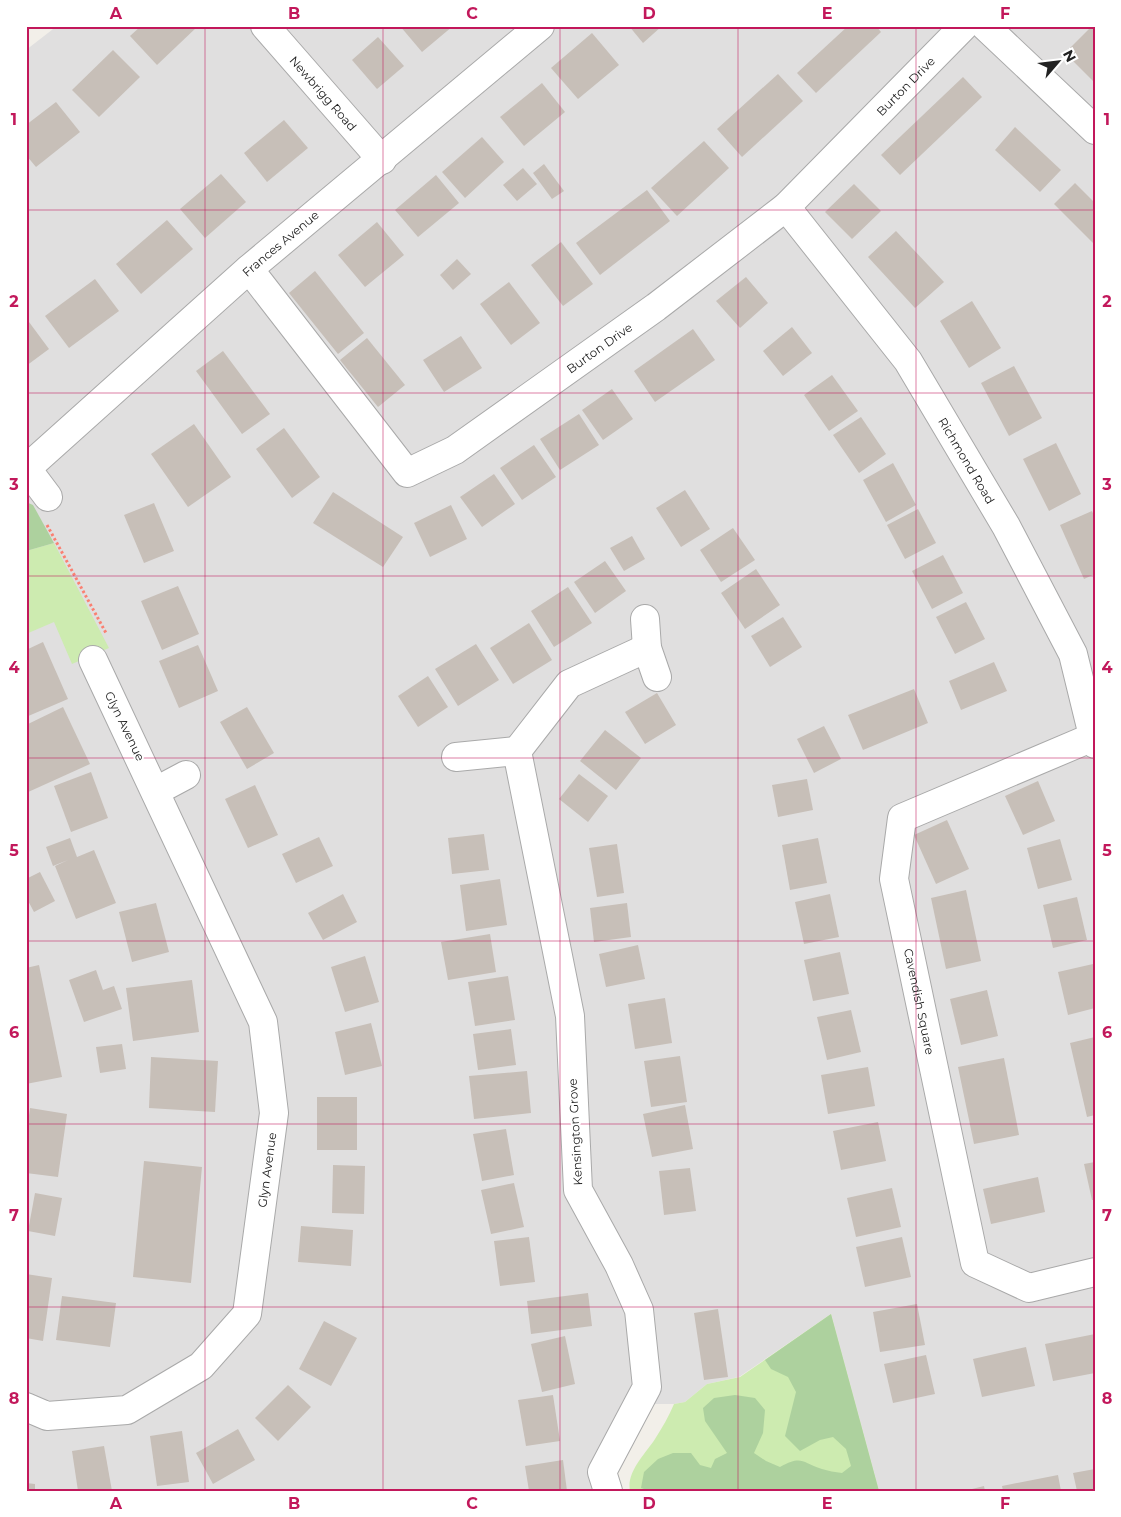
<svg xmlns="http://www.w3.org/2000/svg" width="1121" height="1517" viewBox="0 0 1121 1517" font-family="Montserrat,sans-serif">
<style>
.residential{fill:#e0dfdf}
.grass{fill:#cdebb0}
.forest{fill:#add19e}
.building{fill:#c7bfb8}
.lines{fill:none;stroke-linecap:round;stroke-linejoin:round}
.street-casing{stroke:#a9a9a9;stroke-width:30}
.path{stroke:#fa8072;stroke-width:3;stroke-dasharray:2.5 2.5;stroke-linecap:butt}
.street{stroke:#fff;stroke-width:28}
.grid{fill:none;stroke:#c2185b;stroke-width:1;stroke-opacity:0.55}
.labels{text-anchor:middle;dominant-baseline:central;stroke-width:4;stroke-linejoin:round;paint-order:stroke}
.street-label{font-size:12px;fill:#222;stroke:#fff}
.neatline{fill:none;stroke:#c2185b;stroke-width:2}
.grid-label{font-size:16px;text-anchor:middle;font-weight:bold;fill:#c2185b}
</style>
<rect width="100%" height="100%" fill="#f2efe9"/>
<!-- residential -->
<path class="residential" d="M57 26H1095V1491H879L831 1314 739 1377 707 1384 685 1402 674 1404H633L594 1491H26V50Z"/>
<!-- grass -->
<g class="grass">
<path d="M54 543 109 648 72 664 54 622 26 634V551Z"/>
<path d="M831 1314 879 1491H630C626 1472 646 1453 655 1439 662 1428 669 1416 674 1404L685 1402 707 1384 740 1377Z"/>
</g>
<!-- forest -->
<g class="forest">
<path d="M26 502 33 505 54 543 26 551Z"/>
<path d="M831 1314 879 1491H650L641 1488 644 1472 658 1459 673 1453H691L700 1465 711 1468 715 1459 727 1453 705 1421 703 1408 714 1398 735 1395 755 1398 765 1410 763 1433 754 1453 766 1461 780 1467C802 1455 801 1462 822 1469 828 1471 835 1472 842 1473L851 1466 846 1449 833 1437 820 1440 800 1451 785 1436 796 1392 788 1377 771 1369 765 1360Z"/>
</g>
<!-- building -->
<g class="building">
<path d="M141 26H198L157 65 130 36Z"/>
<path d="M400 26H453L422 52Z"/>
<path d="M629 26H662L643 43Z"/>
<path d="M848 26H876L881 32 816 93 797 73Z"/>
<path d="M1091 27 1095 31V83L1065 53Z"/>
<path d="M592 33 619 65 578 99 551 68Z"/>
<path d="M378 37 404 66 377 89 352 60Z"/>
<path d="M113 50 140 77 99 117 72 90Z"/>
<path d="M778 74 803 101 742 157 717 129Z"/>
<path d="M963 77 982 97 900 175 881 155Z"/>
<path d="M542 83 565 112 524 146 500 117Z"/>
<path d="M56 102 80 132 36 167 26 155V125Z"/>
<path d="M284 120 308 148 267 182 244 153Z"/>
<path d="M1015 127 1061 170 1040 192 995 150Z"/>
<path d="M482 137 504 162 465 198 442 172Z"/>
<path d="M704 141 729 168 677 216 651 188Z"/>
<path d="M544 164 564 191 552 199 533 173Z"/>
<path d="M523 168 537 184 517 201 503 185Z"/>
<path d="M221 174 246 202 205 238 180 209Z"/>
<path d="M436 175 459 203 418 237 395 210Z"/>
<path d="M1075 183 1095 203V245L1054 204Z"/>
<path d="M854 184 881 211 852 239 825 212Z"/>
<path d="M647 190 670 221 600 275 576 243Z"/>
<path d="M167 220 193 249 141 294 116 264Z"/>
<path d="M377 222 404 255 365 287 338 255Z"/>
<path d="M896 231 944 282 915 308 868 257Z"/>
<path d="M561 242 593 284 563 306 531 265Z"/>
<path d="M457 259 471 274 453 290 440 275Z"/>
<path d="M315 271 364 333 338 354 289 293Z"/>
<path d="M746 277 768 303 740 328 716 301Z"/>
<path d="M95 279 119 311 69 348 45 316Z"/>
<path d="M509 282 540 323 511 345 480 304Z"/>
<path d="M972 301 1001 348 969 368 940 321Z"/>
<path d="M29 322 49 349 26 366V324Z"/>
<path d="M792 327 812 353 783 376 763 351Z"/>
<path d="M693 329 715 360 655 402 634 371Z"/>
<path d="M461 336 482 368 444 392 423 360Z"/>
<path d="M367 338 405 385 378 407 340 360Z"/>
<path d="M223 351 270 414 242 434 196 371Z"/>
<path d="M1014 366 1042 418 1009 436 981 383Z"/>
<path d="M832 375 858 411 829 431 804 395Z"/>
<path d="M612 389 633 419 603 440 582 410Z"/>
<path d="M579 414 599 445 560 470 540 439Z"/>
<path d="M861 417 886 454 859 473 833 435Z"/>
<path d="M194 424 231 477 188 507 151 454Z"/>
<path d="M284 428 320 477 292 498 256 449Z"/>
<path d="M1056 443 1081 494 1049 511 1023 459Z"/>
<path d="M534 445 556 477 522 500 500 468Z"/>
<path d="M893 463 916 505 886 522 863 480Z"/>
<path d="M494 474 515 504 482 527 460 497Z"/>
<path d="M685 490 710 529 681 547 656 508Z"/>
<path d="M333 492 403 537 383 567 313 523Z"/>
<path d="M154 503 174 551 144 563 124 515Z"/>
<path d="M451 505 467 539 430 557 414 523Z"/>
<path d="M918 509 936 543 905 559 887 525Z"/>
<path d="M1092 511 1095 518V574L1084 579 1060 525Z"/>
<path d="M733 528 755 560 721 582 700 550Z"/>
<path d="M632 536 645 559 624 571 610 548Z"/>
<path d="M943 555 963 593 932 609 912 571Z"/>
<path d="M605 561 626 591 595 613 574 582Z"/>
<path d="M756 569 780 605 745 629 721 593Z"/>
<path d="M178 586 199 634 162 650 141 601Z"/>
<path d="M568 587 592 623 554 647 531 611Z"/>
<path d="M966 602 985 639 955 654 936 617Z"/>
<path d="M783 617 802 647 770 667 751 636Z"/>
<path d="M529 623 552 660 513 684 490 648Z"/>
<path d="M43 642 68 699 26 717V650Z"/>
<path d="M476 644 499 680 458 706 435 669Z"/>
<path d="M198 645 218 691 179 708 159 661Z"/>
<path d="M994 662 1007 691 961 710 949 681Z"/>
<path d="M428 676 448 707 418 727 398 696Z"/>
<path d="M914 689 928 723 863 750 848 715Z"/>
<path d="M657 693 676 725 645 744 625 712Z"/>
<path d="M63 707 90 764 26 793V725Z"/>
<path d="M247 707 274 753 247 769 220 722Z"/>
<path d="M824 726 841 759 814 773 797 739Z"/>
<path d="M605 730 641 758 616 790 580 761Z"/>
<path d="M91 772 108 818 71 832 54 786Z"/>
<path d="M579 774 608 796 588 822 559 799Z"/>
<path d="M807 779 813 810 778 817 772 785Z"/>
<path d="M1038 781 1055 821 1023 835 1005 796Z"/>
<path d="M255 785 278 835 248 848 225 799Z"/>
<path d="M947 820 969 869 936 884 914 835Z"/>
<path d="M484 834 489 870 452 874 448 838Z"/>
<path d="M319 837 333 866 296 883 282 854Z"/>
<path d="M70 838 77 857 94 850 116 903 76 919 55 866 68 860 53 866 46 847Z"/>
<path d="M818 838 827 883 790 890 782 845Z"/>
<path d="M1060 839 1072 880 1038 889 1027 848Z"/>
<path d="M617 844 624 893 597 897 589 848Z"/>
<path d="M40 872 55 901 34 912 26 897V879Z"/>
<path d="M500 879 507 925 466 931 460 885Z"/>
<path d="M966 890 981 961 946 969 931 898Z"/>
<path d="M343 894 357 922 323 940 308 913Z"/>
<path d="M830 894 839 937 804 944 795 902Z"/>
<path d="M1077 897 1087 940 1053 948 1043 905Z"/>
<path d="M156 903 169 952 132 962 119 912Z"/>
<path d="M627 903 631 937 594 942 590 908Z"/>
<path d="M490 934 496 972 448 980 441 942Z"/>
<path d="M638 945 645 979 606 987 599 954Z"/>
<path d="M840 952 849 994 813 1001 804 960Z"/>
<path d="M365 956 379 1002 345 1012 331 967Z"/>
<path d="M1093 964 1095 972V1008L1068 1015 1058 972Z"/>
<path d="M39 965 62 1077 26 1084V968Z"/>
<path d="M96 970 103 990 114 986 122 1009 84 1022 69 980Z"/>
<path d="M508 976 515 1020 475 1026 468 982Z"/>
<path d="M192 980 199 1032 133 1041 126 988Z"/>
<path d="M987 990 998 1036 961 1045 950 999Z"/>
<path d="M665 998 672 1043 635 1049 628 1004Z"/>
<path d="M851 1010 861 1052 827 1060 817 1017Z"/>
<path d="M371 1023 382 1066 345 1075 335 1032Z"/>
<path d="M511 1029 516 1065 478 1070 473 1034Z"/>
<path d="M1095 1037V1115L1087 1117 1070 1043Z"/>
<path d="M122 1044 126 1069 100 1073 96 1047Z"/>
<path d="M680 1056 687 1102 651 1107 644 1061Z"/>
<path d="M151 1057 218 1061 215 1112 149 1108Z"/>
<path d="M1004 1058 1019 1135 974 1144 958 1067Z"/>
<path d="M868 1067 875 1106 828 1114 821 1075Z"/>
<path d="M527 1071 531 1113 474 1119 469 1076Z"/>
<rect x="317" y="1097" width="40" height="53"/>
<path d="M685 1105 693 1149 652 1157 643 1114Z"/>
<path d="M30 1108 67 1114 58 1177 26 1173V1138Z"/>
<path d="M878 1122 886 1161 841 1170 833 1131Z"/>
<path d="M506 1129 514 1175 482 1181 473 1134Z"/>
<path d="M144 1161 202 1167 191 1283 133 1277Z"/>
<path d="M1095 1162V1200H1092L1084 1164Z"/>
<path d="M333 1165 365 1166 364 1214 332 1213Z"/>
<path d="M690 1168 696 1211 664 1215 659 1171Z"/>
<path d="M1038 1177 1045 1212 991 1224 983 1189Z"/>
<path d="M514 1183 524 1227 491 1234 481 1190Z"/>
<path d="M892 1188 901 1227 856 1237 847 1198Z"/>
<path d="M35 1193 62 1198 55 1236 28 1231Z"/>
<path d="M301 1226 353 1230 351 1266 298 1262Z"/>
<path d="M529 1237 535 1282 500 1286 494 1241Z"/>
<path d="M902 1237 911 1277 865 1287 856 1247Z"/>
<path d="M26 1274 52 1278 43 1341 26 1338Z"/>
<path d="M588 1293 592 1326 531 1334 527 1301Z"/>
<path d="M62 1296 116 1303 110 1347 56 1340Z"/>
<path d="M917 1304 925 1345 880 1352 873 1312Z"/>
<path d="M718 1309 728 1377 704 1380 694 1313Z"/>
<path d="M324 1321 357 1338 331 1386 299 1369Z"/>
<path d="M1095 1334V1373L1053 1381 1045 1344Z"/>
<path d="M565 1336 575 1384 542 1392 531 1344Z"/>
<path d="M1026 1347 1035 1386 982 1397 973 1359Z"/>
<path d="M926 1355 935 1394 893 1403 884 1364Z"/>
<path d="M288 1385 311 1407 278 1441 255 1418Z"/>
<path d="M553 1395 560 1441 526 1446 518 1400Z"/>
<path d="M238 1429 255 1460 213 1484 196 1453Z"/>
<path d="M182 1431 189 1482 157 1486 150 1436Z"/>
<path d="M104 1446 112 1491H78L72 1451Z"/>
<path d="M563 1460 567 1491H529L525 1466Z"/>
<path d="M1095 1469V1491H1077L1073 1473Z"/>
<path d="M1058 1475 1061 1491H1003L1002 1486Z"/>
<path d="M26 1483 35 1484V1491H26Z"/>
<path d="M984 1486 985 1491H968V1490Z"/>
</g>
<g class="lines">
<defs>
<g id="street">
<path id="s1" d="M265 26 382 160"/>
<path d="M985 26 1095 130"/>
<path id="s2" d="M786 207 908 361 1006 526 1073 654 1095 744"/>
<path id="s3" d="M249 269 407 473 455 450 656 307 786 207 964 26"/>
<path id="s4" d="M26 469 249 269 540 26"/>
<path d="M27 469 48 497"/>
<path d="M645 619 647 648 657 677"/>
<path id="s5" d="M1093 737 902 818 894 879 975 1263 1029 1288 1095 1272"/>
<path d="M456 757 517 751"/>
<path d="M156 791 186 775"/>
<path id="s6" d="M26 1407 47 1416 127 1410 201 1366 247 1314 274 1113 263 1022 93 660"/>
<path d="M608 1491 602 1472 647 1387 639 1310 619 1265 578 1190 570 1016 517 751 569 684 647 648"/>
</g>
</defs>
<!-- street casing -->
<use href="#street" class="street-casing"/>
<!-- path -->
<path class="path" d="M47 525 106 633"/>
<!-- street -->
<use href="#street" class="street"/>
</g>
<!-- grid -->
<path class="grid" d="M205 26V1491M383 26V1491M560 26V1491M738 26V1491M916 26V1491M26 210H1095M26 393H1095M26 576H1095M26 758H1095M26 941H1095M26 1124H1095M26 1307H1095"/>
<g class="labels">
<!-- street labels -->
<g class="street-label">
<text stroke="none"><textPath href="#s3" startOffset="892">Burton Drive</textPath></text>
<text stroke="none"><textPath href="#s1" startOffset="89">Newbrigg Road</textPath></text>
<text stroke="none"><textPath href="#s4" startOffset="340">Frances Avenue</textPath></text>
<text stroke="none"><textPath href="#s3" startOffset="488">Burton Drive</textPath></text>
<text stroke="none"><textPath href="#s2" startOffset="312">Richmond Road</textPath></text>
<text transform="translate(125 726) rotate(64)">Glyn Avenue</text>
<text stroke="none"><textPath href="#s5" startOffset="394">Cavendish Square</textPath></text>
<text transform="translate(575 1132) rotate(-93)">Kensington Grove</text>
<text stroke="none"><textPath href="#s6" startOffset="404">Glyn Avenue</textPath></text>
</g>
</g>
<!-- border -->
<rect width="1121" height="1517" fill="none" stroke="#ffffff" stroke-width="55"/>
<!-- north arrow -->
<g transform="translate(1058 62) rotate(62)" stroke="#ffffff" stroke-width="4" paint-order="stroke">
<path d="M0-4L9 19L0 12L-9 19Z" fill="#222222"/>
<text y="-8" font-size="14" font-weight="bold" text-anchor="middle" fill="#222222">N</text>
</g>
<rect x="28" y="28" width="1066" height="1462" class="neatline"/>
<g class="grid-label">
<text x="116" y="19">A</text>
<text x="294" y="19">B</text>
<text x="472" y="19">C</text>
<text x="649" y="19">D</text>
<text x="827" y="19">E</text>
<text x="1005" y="19">F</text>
<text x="14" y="125">1</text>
<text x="1107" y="125">1</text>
<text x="14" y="307">2</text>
<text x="1107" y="307">2</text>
<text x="14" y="490">3</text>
<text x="1107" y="490">3</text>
<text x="14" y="673">4</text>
<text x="1107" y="673">4</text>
<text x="14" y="856">5</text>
<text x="1107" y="856">5</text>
<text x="14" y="1038">6</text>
<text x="1107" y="1038">6</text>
<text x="14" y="1221">7</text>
<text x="1107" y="1221">7</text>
<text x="14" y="1404">8</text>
<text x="1107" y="1404">8</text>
<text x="116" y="1509">A</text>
<text x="294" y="1509">B</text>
<text x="472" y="1509">C</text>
<text x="649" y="1509">D</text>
<text x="827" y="1509">E</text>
<text x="1005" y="1509">F</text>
</g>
</svg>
